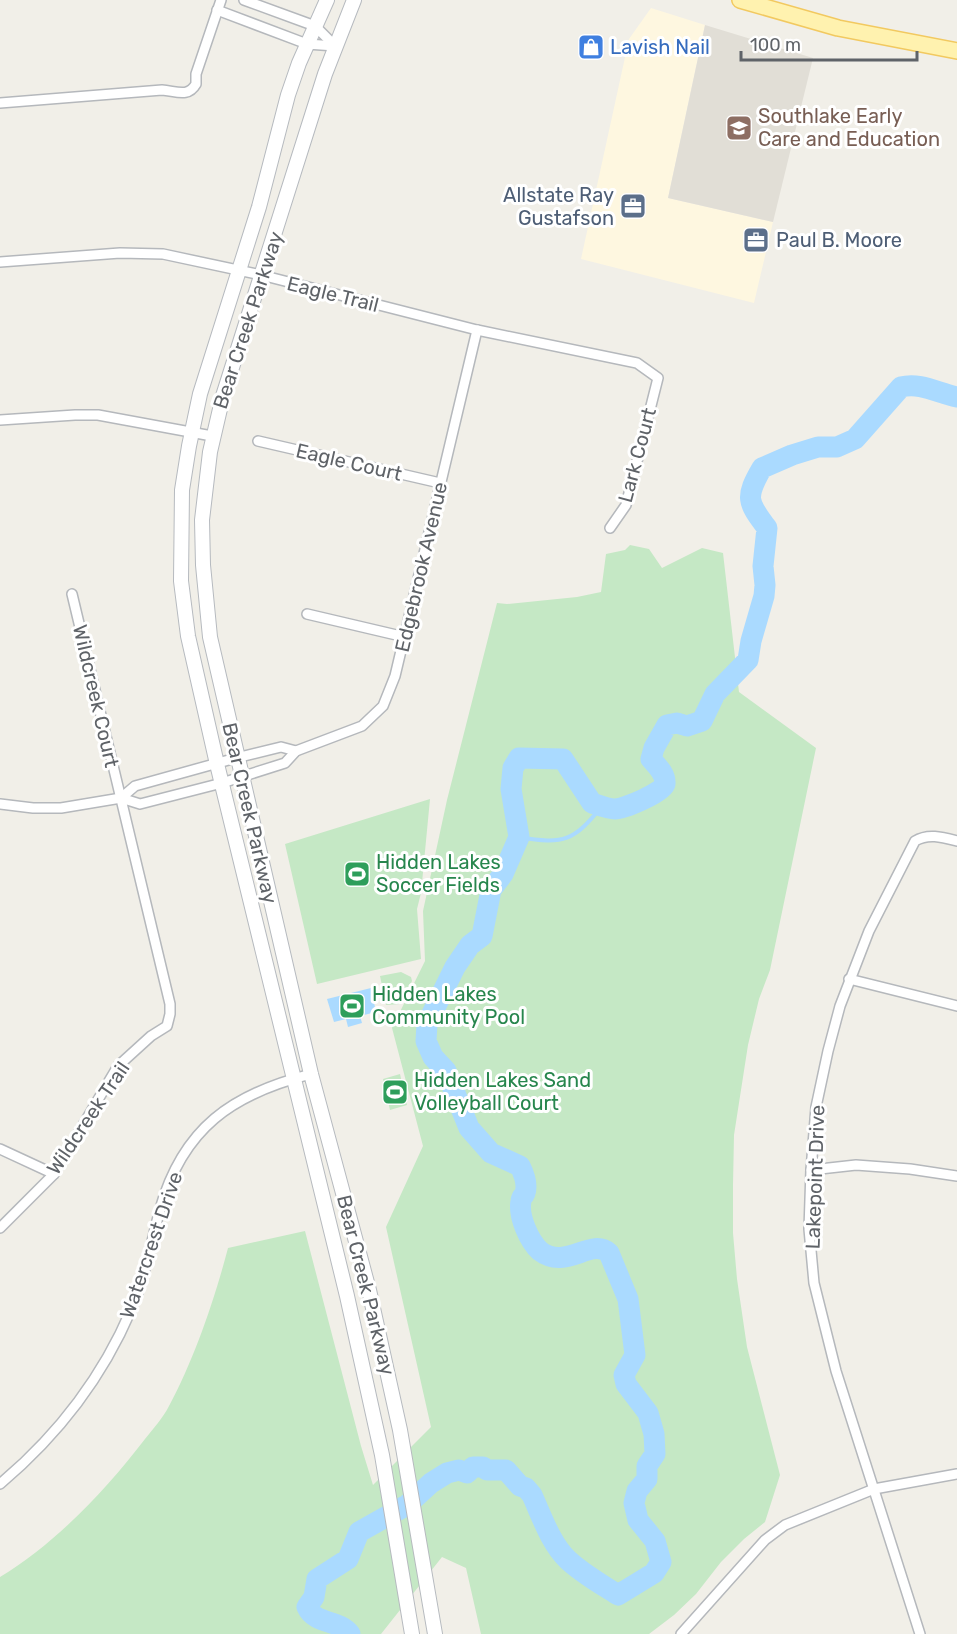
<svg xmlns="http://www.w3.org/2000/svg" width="957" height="1634" viewBox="0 0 957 1634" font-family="Rubik,sans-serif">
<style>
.commercial{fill:#fef7e0}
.education{fill:#e1ded6}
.green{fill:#c5e8c5}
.water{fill:#aadaff}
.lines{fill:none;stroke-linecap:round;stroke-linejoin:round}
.stream{stroke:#aadaff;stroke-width:4}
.river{stroke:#aadaff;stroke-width:21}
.minor-casing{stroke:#b5b8bc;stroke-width:12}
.secondary-casing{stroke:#b6babf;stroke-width:16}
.primary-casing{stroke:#f2c960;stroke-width:18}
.minor{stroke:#fff;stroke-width:9}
.secondary{stroke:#fff;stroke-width:14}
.primary{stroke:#fff2af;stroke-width:15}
.labels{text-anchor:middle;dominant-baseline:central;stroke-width:6;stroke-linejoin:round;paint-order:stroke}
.shop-label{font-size:20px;fill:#366cbe;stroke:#fff;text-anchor:start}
.education-label{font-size:20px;fill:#785e54;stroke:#fff;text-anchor:start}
.service-label{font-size:20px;fill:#4e5e75;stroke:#fff;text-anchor:end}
.street-label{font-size:20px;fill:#5f6368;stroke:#fff}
.leisure-label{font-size:20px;fill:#27864d;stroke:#fff;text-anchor:start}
</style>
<rect width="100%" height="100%" fill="#f1efe8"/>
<!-- commercial -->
<path class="commercial" d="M651 8 705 25 668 198 773 222 754 303 581 259 629 39Z"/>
<!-- education -->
<path class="education" d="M705 25 813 58 773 222 668 198Z"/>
<!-- green -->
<g class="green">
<path d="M630 545 649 549 662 568 702 548 723 553 739 692 816 748 770 970 759 999 748 1045 734 1135 733 1185V1233L737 1279 747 1347 780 1475 765 1522 744 1539 721 1562 696 1594 674 1615 649 1634H481L466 1568 442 1557 381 1634H0V1577C55 1544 106 1490 145 1439 153 1429 163 1418 169 1406 194 1360 215 1298 228 1248L305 1231 361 1446 373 1485 431 1427 386 1227 423 1146 392 1028 425 961 423 911 447 800 497 603 507 604 577 597 601 592 606 554 625 550Z"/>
<path d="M430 799 421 893 417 909 421 959 317 984 285 844Z"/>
<path d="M401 972 411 977 412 981 400 1004 386 1005 380 976Z"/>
<path d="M400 1074 407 1105 390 1110 383 1079Z"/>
</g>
<!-- water -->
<path class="water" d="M371 988 376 1012 360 1016 362 1023 348 1027 346 1019 334 1022 327 999Z"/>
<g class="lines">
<!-- stream -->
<path class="stream" d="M519 837C564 845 574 841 602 806"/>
<!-- river -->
<path class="river" d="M350 1634C339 1619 315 1625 307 1607L314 1597 317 1579 348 1559 359 1532 407 1505 431 1483 447 1473 459 1470 467 1473 473 1467H483L487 1470H506L520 1486 526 1488 532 1495C542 1517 551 1544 568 1560 583 1574 601 1584 618 1595L654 1573 661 1562 655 1541 638 1520 634 1503 637 1491 647 1479V1466L655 1454 654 1434 648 1413 626 1384 624 1375 635 1355 628 1299 609 1253C591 1237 566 1271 540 1251 529 1241 518 1216 521 1201 522 1195 523 1198 525 1193 528 1184 524 1174 520 1166L491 1153 469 1128 446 1071 433 1057 426 1041 427 1024 455 967 470 945 482 936 491 890 503 874 519 837 511 789 513 768 519 758 563 759 592 803C598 805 608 809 615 809 624 809 664 792 665 784 666 774 657 766 651 759L654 748 667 725 677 723 687 726 702 721 715 694 748 660 751 641 764 596 765 585 763 566 767 528C747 502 745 497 762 468L792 455 818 447H837L855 439 901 387C920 382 938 393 957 397"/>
<defs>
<g id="minor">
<path d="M244 0 315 26 335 46"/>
<path d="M217 10 307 44 335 46"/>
<path d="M0 103 162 90C176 91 188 98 196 84V74L221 0"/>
<path d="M0 262 120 253 163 254 261 275 477 330 637 363 658 378 626 505 610 528"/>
<path d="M0 420 75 415H98L212 436"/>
<path d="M258 441 440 483"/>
<path d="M307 614 405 637"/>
<path d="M121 798 135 786 236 758 281 747 296 751"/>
<path d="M0 804 33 808H61L121 798 140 804 222 783 285 763 296 751 362 726 383 706 395 676 477 330"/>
<path d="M849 979 957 1006"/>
<path d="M0 1149 54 1174"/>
<path d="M811 1170 856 1165 910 1169 957 1176"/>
<path d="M0 1228 54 1174 118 1066 151 1036 167 1026 170 1014V1004L72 594"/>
<path d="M0 1484C57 1436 102 1378 131 1310 145 1278 151 1243 160 1209 183 1128 232 1094 311 1074"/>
<path d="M681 1634 765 1540 785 1525 874 1489 957 1474"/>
<path d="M920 1634 836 1371 814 1283 809 1229 811 1170 816 1107 828 1051 840 1006 869 931 915 841C928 833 942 837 957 841"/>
</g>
<g id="secondary">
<path d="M327 0 299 63 288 95 259 207 200 394 189 446 182 490 181 581 188 636 217 764 347 1296 382 1455 412 1634"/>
<path d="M354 0 325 74 223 396 210 452 202 520 203 565 210 637 311 1074 369 1290 400 1430 435 1634"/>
</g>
<path id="primary" d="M740 0 838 28 957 51"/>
</defs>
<!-- minor casing -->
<use href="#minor" class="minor-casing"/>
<!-- secondary casing -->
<use href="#secondary" class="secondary-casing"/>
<!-- primary casing -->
<use href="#primary" class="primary-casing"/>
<!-- minor -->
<use href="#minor" class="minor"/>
<!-- secondary -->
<use href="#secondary" class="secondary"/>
<!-- primary -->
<use href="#primary" class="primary"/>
</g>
<!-- icons -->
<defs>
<symbol id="shop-square" viewBox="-11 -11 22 22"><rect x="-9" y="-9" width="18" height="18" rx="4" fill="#3f7fe0" stroke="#fff"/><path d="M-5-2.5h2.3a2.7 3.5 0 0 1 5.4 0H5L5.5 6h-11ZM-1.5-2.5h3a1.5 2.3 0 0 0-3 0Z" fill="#fff"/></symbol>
<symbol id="school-square" viewBox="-11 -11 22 22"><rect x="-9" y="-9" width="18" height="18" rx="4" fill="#8d6e63" stroke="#fff"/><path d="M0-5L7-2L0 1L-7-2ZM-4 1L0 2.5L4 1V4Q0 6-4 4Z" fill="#fff"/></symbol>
<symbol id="office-square" viewBox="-11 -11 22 22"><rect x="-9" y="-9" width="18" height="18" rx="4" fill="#5c6f8a" stroke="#fff"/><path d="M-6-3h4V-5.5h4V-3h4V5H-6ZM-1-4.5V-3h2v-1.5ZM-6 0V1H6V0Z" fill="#fff"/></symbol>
<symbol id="stadium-square" viewBox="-11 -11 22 22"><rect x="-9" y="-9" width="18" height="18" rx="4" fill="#2e9e5b" stroke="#fff"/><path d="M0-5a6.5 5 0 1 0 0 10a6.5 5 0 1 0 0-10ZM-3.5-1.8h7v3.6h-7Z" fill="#fff"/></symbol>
</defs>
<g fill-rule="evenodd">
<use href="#shop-square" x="576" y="32" width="30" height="30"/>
<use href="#school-square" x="724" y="113" width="30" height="30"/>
<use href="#office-square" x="618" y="191" width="30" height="30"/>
<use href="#office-square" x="741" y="225" width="30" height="30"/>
<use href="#stadium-square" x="342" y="859" width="30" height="30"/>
<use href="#stadium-square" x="337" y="991" width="30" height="30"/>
<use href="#stadium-square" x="380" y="1077" width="30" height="30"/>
</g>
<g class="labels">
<!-- shop labels -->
<g class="shop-label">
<text x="610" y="47">Lavish Nail</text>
</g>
<!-- education labels -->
<g class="education-label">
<text x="758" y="116">Southlake Early<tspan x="758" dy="23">Care and Education</tspan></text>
</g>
<!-- service labels -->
<g class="service-label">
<text x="614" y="195">Allstate Ray<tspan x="614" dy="23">Gustafson</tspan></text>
<text x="776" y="240" text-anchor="start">Paul B. Moore</text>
</g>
<!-- street labels -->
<g class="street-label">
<text transform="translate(333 294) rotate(14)">Eagle Trail</text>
<text transform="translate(248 320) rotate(-72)">Bear Creek Parkway</text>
<text transform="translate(637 455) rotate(-75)">Lark Court</text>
<text transform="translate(349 462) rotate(13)">Eagle Court</text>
<text transform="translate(421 567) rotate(-77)">Edgebrook Avenue</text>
<text transform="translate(96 696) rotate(77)">Wildcreek Court</text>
<text transform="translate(250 813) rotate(77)">Bear Creek Parkway</text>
<text transform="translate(88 1118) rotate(-56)">Wildcreek Trail</text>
<text transform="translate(815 1177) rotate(-88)">Lakepoint Drive</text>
<text transform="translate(151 1245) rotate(-71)">Watercrest Drive</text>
<text transform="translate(366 1285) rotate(76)">Bear Creek Parkway</text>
</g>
<!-- leisure labels -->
<g class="leisure-label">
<text x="376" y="862">Hidden Lakes<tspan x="376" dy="23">Soccer Fields</tspan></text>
<text x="372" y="994">Hidden Lakes<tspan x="372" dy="23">Community Pool</tspan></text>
<text x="414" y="1080">Hidden Lakes Sand<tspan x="414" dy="23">Volleyball Court</tspan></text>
</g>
</g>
<!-- scale -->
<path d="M741 51v9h176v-9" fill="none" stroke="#5f6368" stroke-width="3"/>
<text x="750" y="51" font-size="18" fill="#5f6368" stroke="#ffffff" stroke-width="4.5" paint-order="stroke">100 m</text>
</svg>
